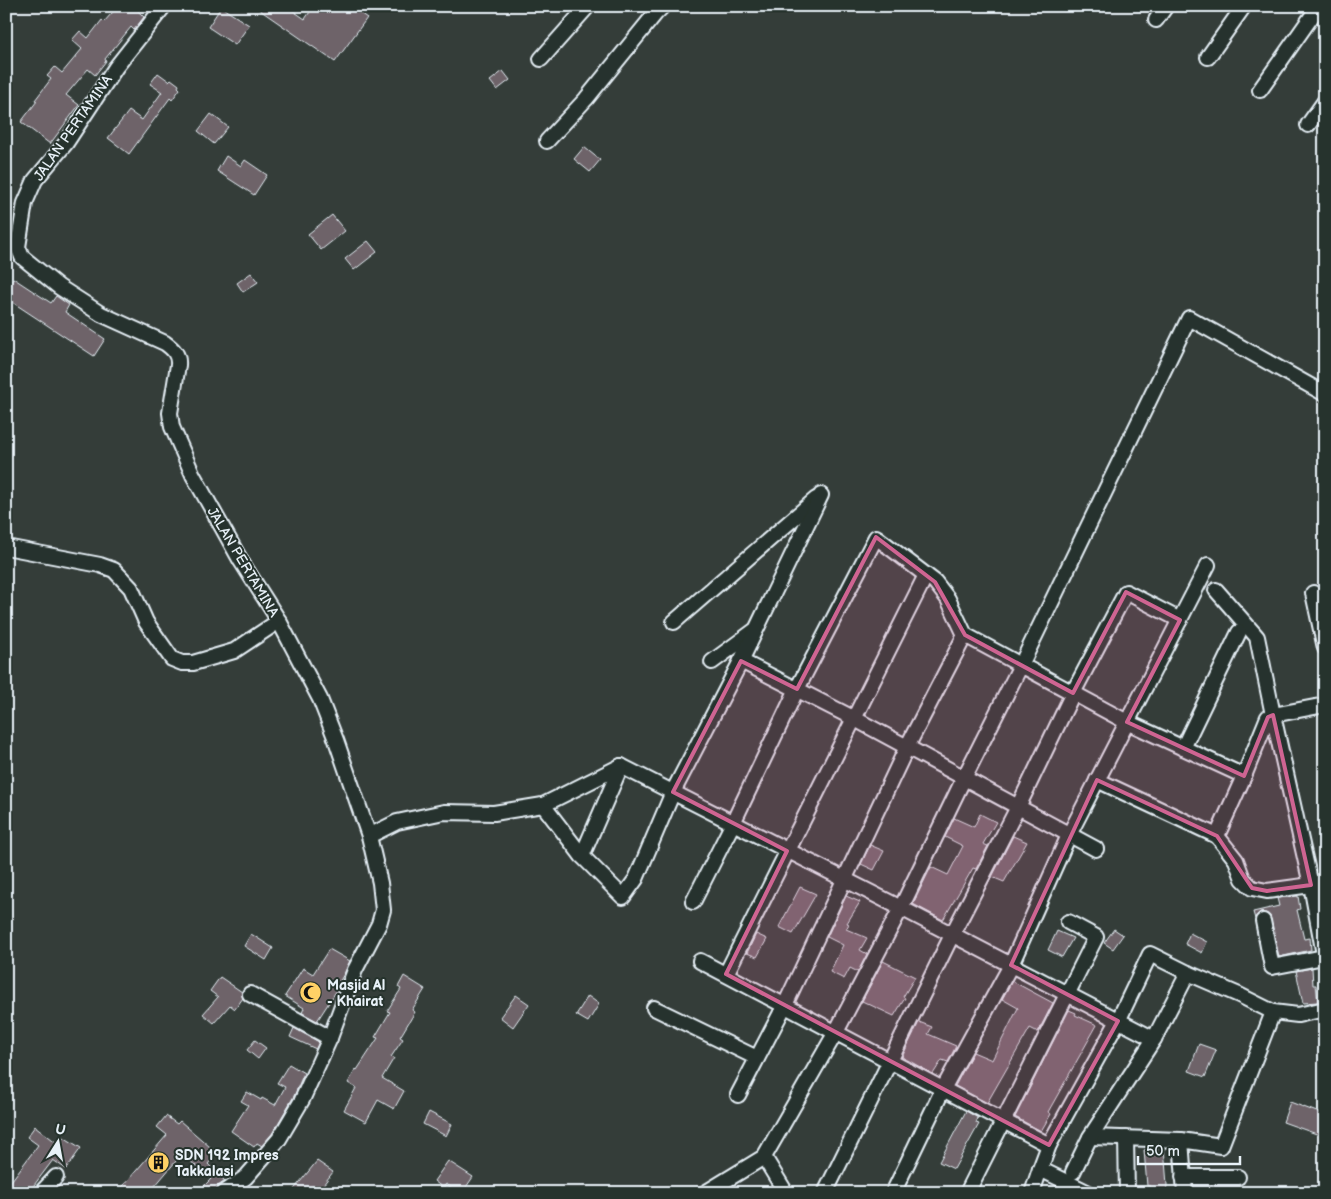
<svg xmlns="http://www.w3.org/2000/svg" width="1331" height="1199" viewBox="0 0 1331 1199" font-family="'Balsamiq Sans',sans-serif">
<style>
.building{fill:#6e6469;stroke:#e8f1f8}
.lines{fill:none;stroke-linecap:round;stroke-linejoin:round}
.minor-casing{stroke:#e8f1f8;stroke-width:18}
.minor{stroke:#26332d;stroke-width:14}
.marked{fill:#cf6492;fill-opacity:0.2;stroke:#cf6492;stroke-width:4;stroke-linejoin:round}
.labels{text-anchor:middle;dominant-baseline:central;stroke-width:4;stroke-linejoin:round;paint-order:stroke}
.street-label{font-size:14px;fill:#e8f1f8;stroke:#26332d}
.poi-label{font-size:14px;font-weight:bold;fill:#e8f1f8;stroke:#26332d;text-anchor:start}
</style>
<rect width="100%" height="100%" fill="#343d39"/>
<filter id="ink" filterUnits="userSpaceOnUse"><feTurbulence type="fractalNoise" baseFrequency=".02" numOctaves="2"/><feDisplacementMap in="SourceGraphic" scale="10" xChannelSelector="R" yChannelSelector="G"/><feConvolveMatrix kernelMatrix="1 2 1 2 8 2 1 2 1" color-interpolation-filters="sRGB"/></filter>
<g filter="url(#ink)">
<!-- building -->
<g class="building">
<path d="M118 6H133L144 17 134 30 131 27 105 59 106 61 95 75 88 69 66 95 79 105 50 144 21 122 37 101 35 100 51 79 47 76 55 67 62 73 82 49 72 40 80 31 88 38 102 20 104 22Z"/>
<path d="M254 6H286L305 19 314 6H350L367 18 335 62Z"/>
<path d="M221 7 249 25 235 45 208 27Z"/>
<path d="M503 71 510 80 497 90 490 81Z"/>
<path d="M158 73 169 81 171 79 179 85 178 87 180 89 172 100 170 98 129 154 108 138 129 111 142 120 162 92 150 84Z"/>
<path d="M211 114 228 127 214 144 198 131Z"/>
<path d="M584 147 600 160 590 172 574 159Z"/>
<path d="M226 156 241 166 245 160 267 175 254 195 217 171Z"/>
<path d="M332 215 345 231 321 250 308 234Z"/>
<path d="M368 241 377 252 354 270 345 259Z"/>
<path d="M251 273 258 282 243 292 237 283Z"/>
<path d="M13 278 51 303 56 296 69 305 65 312 105 339 94 356 6 298V288Z"/>
<path d="M980 814 996 822 983 844 988 846 976 869 973 868 943 920 913 904 931 867 948 875 963 846 945 837 954 818 974 827Z"/>
<path d="M1013 836 1027 842 1004 882 992 877Z"/>
<path d="M870 845 884 851 874 870 861 864Z"/>
<path d="M800 887 816 894 793 934 779 927Z"/>
<path d="M846 896 860 902 847 923 849 924 846 929 867 938 860 950 867 954 858 972 850 968 844 979 830 972 843 945 827 937Z"/>
<path d="M1298 896 1300 909 1297 910 1304 939 1310 938 1311 950 1279 957 1270 916 1266 913H1261L1257 915 1255 919 1253 912 1279 906 1277 898Z"/>
<path d="M1114 929 1123 935 1113 949 1104 943Z"/>
<path d="M1057 931 1073 938 1062 957 1048 950Z"/>
<path d="M1190 933 1207 942 1202 953 1185 944Z"/>
<path d="M251 934 273 948 266 960 244 946Z"/>
<path d="M756 934 767 939 757 957 747 953Z"/>
<path d="M329 949 350 961 344 974 335 989 337 990 317 1021 302 1013 304 1008 285 996 303 968 313 974Z"/>
<path d="M883 961 915 977 903 997 905 998 894 1016 862 1001Z"/>
<path d="M1312 968 1313 985H1316L1318 1002 1303 1003 1296 971Z"/>
<path d="M404 976 425 989 412 1010 415 1012 400 1037 403 1039 391 1057 394 1058 382 1078 404 1091 394 1109 378 1100 366 1122 344 1110 356 1088 348 1083 356 1069 357 1070 378 1038 375 1037 390 1012 387 1011 401 989 398 987Z"/>
<path d="M220 977 242 992 243 998 235 1009 230 1005 214 1023 203 1014 218 997 210 991Z"/>
<path d="M1012 981 1053 1003 1038 1032 1030 1028 987 1103 955 1086 973 1052 992 1060 1018 1008 1002 999Z"/>
<path d="M516 995 529 1004 513 1027 500 1017Z"/>
<path d="M588 996 599 1004 588 1022 576 1015Z"/>
<path d="M1069 1010 1076 1013 1075 1015 1097 1025 1048 1112 1051 1114 1041 1131 1015 1117Z"/>
<path d="M919 1022 932 1027 928 1034 956 1046 948 1062 942 1060 933 1074 902 1057Z"/>
<path d="M294 1028 319 1042 316 1049 290 1037Z"/>
<path d="M255 1040 266 1048 258 1059 247 1050Z"/>
<path d="M1199 1044 1216 1050 1205 1077 1189 1071Z"/>
<path d="M289 1064 304 1073 294 1096 272 1134 262 1146 257 1143 254 1147 231 1131 248 1105 241 1101 247 1092 261 1100 262 1098 275 1105 285 1087 277 1083Z"/>
<path d="M1290 1102 1325 1115V1137L1283 1122Z"/>
<path d="M966 1111 978 1118 976 1123 979 1124 954 1169 939 1162Z"/>
<path d="M429 1112 452 1124 446 1136 423 1124Z"/>
<path d="M166 1116 177 1124 180 1121 217 1153 208 1164 225 1181 218 1186 213 1193H209L203 1187 211 1179 182 1154 149 1193H117L167 1135 157 1127Z"/>
<path d="M35 1126 57 1143 62 1136 81 1148 66 1169 53 1160 28 1193H6V1188L38 1145 27 1137Z"/>
<path d="M1164 1148 1167 1185 1166 1193H1150V1186H1147L1144 1150Z"/>
<path d="M317 1161 333 1172 323 1185 333 1193H291Z"/>
<path d="M448 1161 473 1177 462 1193H459L446 1184 443 1188 434 1181Z"/>
</g>
<g class="lines">
<defs>
<g id="minor">
<path d="M164 6 116 67 66 143 35 180 25 203 18 247 22 257 59 287 101 314 165 343C173 349 179 354 178 365L170 413 172 427 193 475 241 561 279 621 320 699 336 740 369 836 380 883 383 910 379 924 355 970 330 1038 302 1100 279 1139 246 1177 224 1193"/>
<path d="M1156 20 1166 6"/>
<path d="M1208 57 1244 6"/>
<path d="M541 59 588 6"/>
<path d="M1260 90 1319 6"/>
<path d="M1308 125 1325 101"/>
<path d="M547 141 586 99 655 14 663 6"/>
<path d="M6 547 100 565 114 570 131 588 146 622 172 659 182 663H193L234 651 279 621"/>
<path d="M1216 590 1257 637 1273 715 1268 717 1244 776 1217 836 1236 860 1243 879 1252 888 1267 891 1311 885 1325 881"/>
<path d="M1313 593 1325 648"/>
<path d="M674 622 816 499"/>
<path d="M741 661 855 719 1096 849"/>
<path d="M712 662 754 631"/>
<path d="M1325 705 1273 715 1311 885 1325 960"/>
<path d="M1183 748 1239 632"/>
<path d="M621 766 901 908 1154 1039"/>
<path d="M1097 780 1217 836"/>
<path d="M543 805 582 856 623 897 636 879 673 792 741 661 821 495"/>
<path d="M369 836 397 822 444 812 494 813 543 805 621 766"/>
<path d="M582 856 621 766"/>
<path d="M693 902 733 823 797 689 876 537 935 582 948 599 965 635"/>
<path d="M1263 921 1272 967 1324 957"/>
<path d="M700 961 1049 1145"/>
<path d="M726 974 926 575"/>
<path d="M250 994 330 1038"/>
<path d="M654 1008 757 1058"/>
<path d="M738 1095 785 1005 907 747 965 635 1127 722 1244 776"/>
<path d="M1090 1137 1181 1140 1221 1146 1273 1012"/>
<path d="M1126 1138 1127 1193"/>
<path d="M1181 1140 1185 1193"/>
<path d="M764 1157 786 1193"/>
<path d="M1040 1169 1089 1193"/>
<path d="M1073 1172 1090 1137 1154 1039 1188 973"/>
<path d="M1183 1177H1238"/>
<path d="M41 1193 56 1177"/>
<path d="M705 1193 764 1157 836 1032 901 908 964 778 1021 665 1189 318 1325 394"/>
<path d="M825 1193 952 935 1018 807 1073 693 1126 592 1180 620"/>
<path d="M893 1193 943 1089 1011 965 1069 835 1208 565"/>
<path d="M967 1193 1096 937 1068 922"/>
<path d="M1032 1193 1040 1169 1049 1145 1118 1021 1150 954 1188 973 1239 995 1273 1012 1298 1015 1325 1009"/>
</g>
</defs>
<!-- minor casing -->
<use href="#minor" class="minor-casing"/>
<!-- minor -->
<use href="#minor" class="minor"/>
</g>
</g>
<!-- marked area -->
<path class="marked" d="M876 537 935 582 965 635 1073 693 1126 592 1180 620 1127 722 1244 776 1268 717 1273 715 1311 885 1267 891 1252 888 1217 836 1097 780 1011 965 1118 1021 1049 1145 726 974 787 851 673 792 741 661 797 689Z"/>
<!-- icons -->
<defs>
<symbol id="mosque-disc" viewBox="-11 -11 22 22"><circle r="9.5" fill="#ffd166" stroke="#26332d"/><path d="M3.5-4.9A6 6 0 1 0 3.5 4.9A5 5 0 1 1 3.5-4.9Z" fill="#111"/></symbol>
<symbol id="building-disc" viewBox="-11 -11 22 22"><circle r="9.5" fill="#ffd166" stroke="#26332d"/><path d="M-4-6H4V6H1V3H-1V6H-4ZM-2.5-4.3h1.7v1.8h-1.7ZM.8-4.3h1.7v1.8H.8ZM-2.5-1h1.7V.8h-1.7ZM.8-1h1.7V.8H.8Z" fill="#111"/></symbol>
</defs>
<g fill-rule="evenodd">
<use href="#mosque-disc" x="298" y="980" width="25" height="25"/>
<use href="#building-disc" x="146" y="1150" width="25" height="25"/>
</g>
<g class="labels">
<!-- street labels -->
<g class="street-label">
<text transform="translate(73 128) rotate(-55)">JALAN PERTAMINA</text>
<text transform="translate(243 562) rotate(59)">JALAN PERTAMINA</text>
</g>
<!-- poi labels -->
<g class="poi-label">
<text x="327" y="985">Masjid Al<tspan x="327" dy="16">- Khairat</tspan></text>
<text x="175" y="1155">SDN 192 Impres<tspan x="175" dy="16">Takkalasi</tspan></text>
</g>
</g>
<!-- margin -->
<rect width="1331" height="1199" fill="none" stroke="#26332d" stroke-width="25"/>
<rect x="12" y="12" width="1306" height="1174" fill="none" stroke="#e8f1f8" stroke-width="2" filter="url(#ink)"/>
<!-- north arrow -->
<g transform="translate(58 1142) rotate(11)" stroke="#26332d" stroke-width="4" paint-order="stroke">
<path d="M0-4L9 19L0 12L-9 19Z" fill="#e8f1f8"/>
<text y="-8" font-size="14" font-weight="bold" text-anchor="middle" fill="#e8f1f8">U</text>
</g>
<!-- scale -->
<path d="M1138 1156v8h102v-8" fill="none" stroke="#e8f1f8" stroke-width="2.5"/>
<text x="1146" y="1156" font-size="15" fill="#e8f1f8" stroke="#26332d" stroke-width="4" paint-order="stroke">50 m</text>
</svg>
